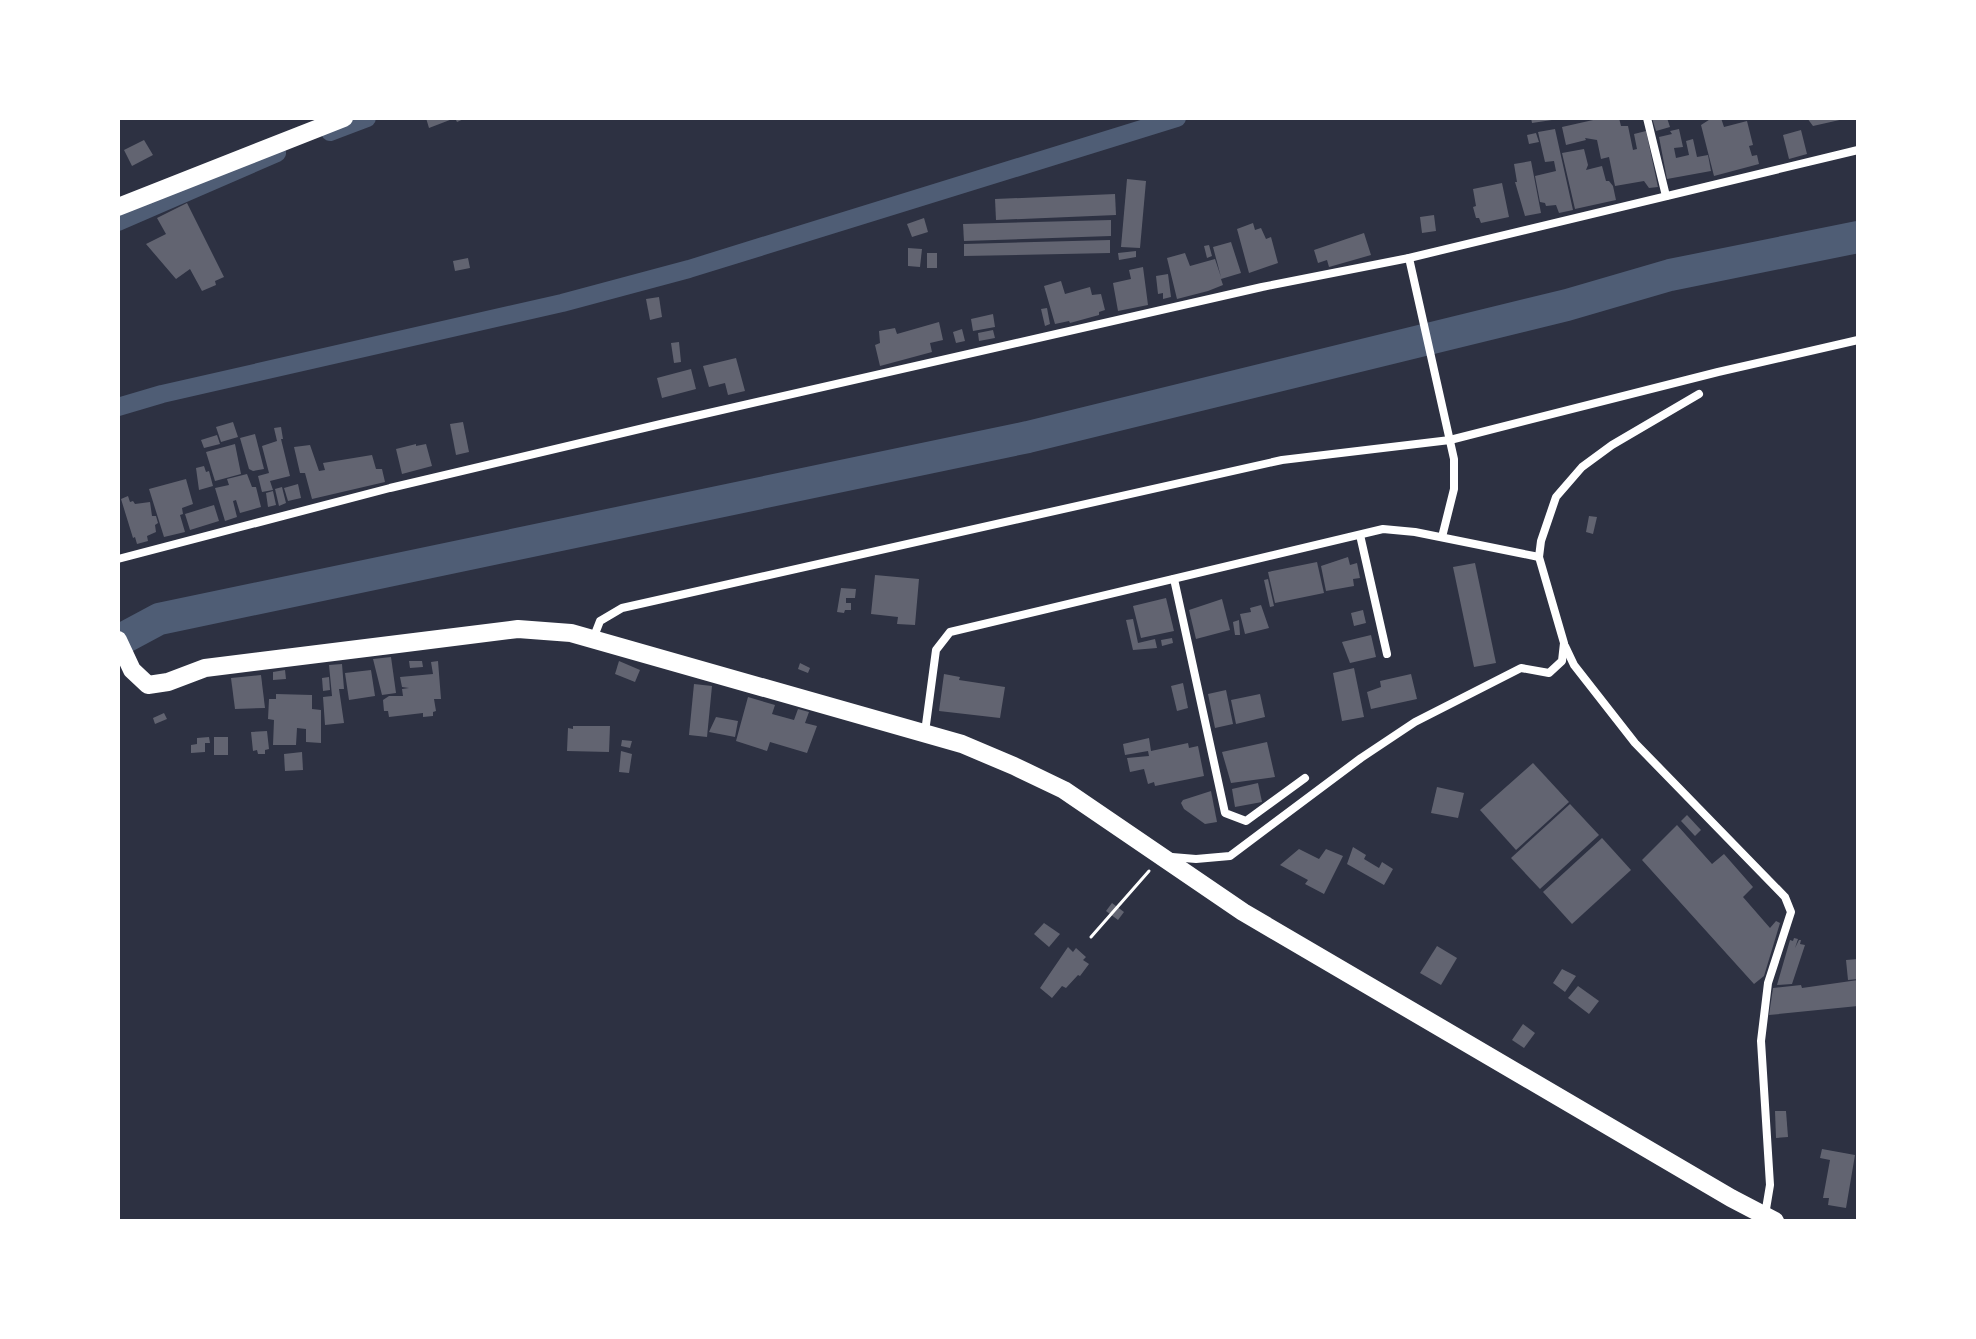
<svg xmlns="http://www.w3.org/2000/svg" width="1976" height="1339" viewBox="0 0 1976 1339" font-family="'Fira Sans',sans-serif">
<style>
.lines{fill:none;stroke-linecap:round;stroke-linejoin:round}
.canal{stroke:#4f5d75;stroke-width:18}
.river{stroke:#4f5d75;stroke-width:32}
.building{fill:#626471}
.path{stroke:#fff;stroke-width:3}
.minor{stroke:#fff;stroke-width:8}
.primary{stroke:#fff;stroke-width:18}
</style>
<rect width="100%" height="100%" fill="#2d3142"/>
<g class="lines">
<!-- canal -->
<g class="canal">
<path d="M330 132 367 118"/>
<path d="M118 222 277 153"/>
<path d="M118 407 162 394 562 303 689 269 1177 118"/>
</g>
<!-- river -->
<path class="river" d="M118 641 159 619 1028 437 1567 305 1670 275 1858 237"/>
</g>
<!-- building -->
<g class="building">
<path d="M426 118H466L457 122 455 118 429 128Z"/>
<path d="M1531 118H1552V120L1532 123Z"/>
<path d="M1602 118H1619L1621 126H1628L1633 150 1637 149 1634 134 1646 131 1658 187 1649 188 1644 181 1615 186 1609 157 1601 159 1597 140 1585 138 1586 140 1566 145 1562 127Z"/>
<path d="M1652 118H1667L1670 127 1656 131Z"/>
<path d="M1712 118H1721L1724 127 1747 121 1753 145 1749 146 1752 156 1757 155 1759 164 1714 176 1701 125Z"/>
<path d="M1807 118H1843L1844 119 1813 126Z"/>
<path d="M1555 129 1573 210 1559 213 1556 205 1546 206 1545 203 1540 202 1535 176 1556 171 1554 161 1545 162 1538 132Z"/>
<path d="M1679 129 1683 147 1674 148 1676 158 1689 155 1686 141 1693 139 1697 157 1708 155 1711 171 1667 179 1659 137 1672 134 1670 131Z"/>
<path d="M1801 130 1807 154 1789 159 1783 135Z"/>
<path d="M1536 133 1539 142 1529 144 1527 135Z"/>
<path d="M144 140 153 155 132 166 124 150Z"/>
<path d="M1584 149 1588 165 1586 170 1602 166 1606 181H1609L1613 186 1616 200 1575 209 1562 153Z"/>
<path d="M1531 161 1541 213 1525 216 1515 182H1517L1514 164Z"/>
<path d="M1127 179 1146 181 1140 248 1121 247Z"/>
<path d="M1502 183 1509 217 1481 223 1479 218H1476L1473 207 1476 206 1473 189Z"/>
<path d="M1115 194 1116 215 996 220 995 199Z"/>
<path d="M187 203 224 277 215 281 216 285 202 291 190 269 176 279 146 244 166 234 157 218Z"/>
<path d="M1434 215 1436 231 1422 233 1420 217Z"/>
<path d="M924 218 928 232 912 237 907 224Z"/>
<path d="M1111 220V236L964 241 963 224Z"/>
<path d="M1253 223 1255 230 1261 228 1266 239 1271 237 1278 263 1249 273 1237 229Z"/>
<path d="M1364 233 1371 255 1329 267 1327 260 1318 263 1314 250Z"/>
<path d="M1110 240V253L964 256V244Z"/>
<path d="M1231 242 1241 273 1221 279 1223 285 1208 291 1177 299 1167 258 1185 253 1190 266 1215 259 1221 277 1213 247Z"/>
<path d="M1209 245 1212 256 1207 258 1204 246Z"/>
<path d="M908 248 922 249 920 267 908 266Z"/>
<path d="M1136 251V257L1119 260 1118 253Z"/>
<rect x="927" y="253" width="10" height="15"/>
<path d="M468 258 470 268 455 271 453 261Z"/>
<path d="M1143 267 1148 305 1118 311 1113 283 1131 279 1129 270Z"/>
<path d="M1168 274 1171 297 1163 299V293L1158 294 1156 276Z"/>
<path d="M1061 281 1065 294 1090 287 1092 295 1101 294 1105 310 1099 312V315L1070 323 1069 321 1055 324 1044 286Z"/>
<path d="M659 297 662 317 650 320 646 299Z"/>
<path d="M1047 308 1050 324 1045 326 1041 309Z"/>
<path d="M993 314 995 327 973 331 971 319Z"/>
<path d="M939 322 943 340 930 343 932 352 880 366 875 345 880 343 879 331 895 328 897 334Z"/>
<path d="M962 329 965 341 956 343 953 332Z"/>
<path d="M993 330 995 338 979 341 978 333Z"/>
<path d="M679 342 681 362 674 363 671 343Z"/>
<path d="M736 358 745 391 728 395 725 383 709 387 703 366Z"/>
<path d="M691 369 696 389 662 398 657 378Z"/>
<path d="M233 422 238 437 221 442 216 427Z"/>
<path d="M463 422 469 452 456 455 450 424Z"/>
<path d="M281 427 283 439H281L290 476 270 481 273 490 262 492 258 476 269 473 262 446 277 441 274 428Z"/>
<path d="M255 434 264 469 253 471 249 469 240 438Z"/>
<path d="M217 435 220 444 204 448 201 440Z"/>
<path d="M235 444 241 474 215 481 206 452Z"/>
<path d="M416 444V446L426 444 432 466 402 474 396 449Z"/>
<path d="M310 445 319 471 325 470 323 463 372 455 376 469H382L385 482 312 499 305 473H300L294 447Z"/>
<path d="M204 466 206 472 209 471 213 486 199 490 196 468Z"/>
<path d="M247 474 252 487H256L261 507 240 513 236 500 233 501 237 517 225 521 215 488 229 485 227 479Z"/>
<path d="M186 479 193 504 182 508 183 514 180 515 185 532 164 537 149 489Z"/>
<path d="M298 484 301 498 288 501 284 488Z"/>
<path d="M282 487 286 503 279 506 275 489Z"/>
<path d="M273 491 276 505 268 507 266 493Z"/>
<path d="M128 496 130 502 133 501 135 504 150 502 152 516H156L158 523 155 525 156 532 147 536 148 541 137 544 135 537 133 538 121 499Z"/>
<path d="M214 505 219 521 190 530 185 514Z"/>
<path d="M1589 516 1597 517 1593 534 1586 532Z"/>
<path d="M1348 557 1350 565 1357 563 1360 578 1353 579 1354 586 1326 591 1321 566Z"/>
<path d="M1317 562 1324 593 1275 603 1268 572Z"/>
<path d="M1475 563 1496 663 1474 667 1453 567Z"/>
<path d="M875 575 919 579 915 625 897 624 898 617 871 614Z"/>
<path d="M1268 579 1274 606 1270 607 1264 580Z"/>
<path d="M841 588 856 589 855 598H846V603H851V610H845L844 613 837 612Z"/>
<path d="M1166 598 1174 631 1141 638 1133 606Z"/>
<path d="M1222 599 1230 630 1196 639 1189 610Z"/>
<path d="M1261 605 1269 628 1245 634 1240 614 1251 612 1250 608Z"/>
<path d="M1363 610 1366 623 1354 626 1351 613Z"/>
<path d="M1133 619 1138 643 1155 639 1157 648 1133 650 1126 620Z"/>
<path d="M1239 620 1240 635H1235L1233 622Z"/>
<path d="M1371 635 1376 657 1350 663 1342 642Z"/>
<path d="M1172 638 1173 643 1162 646 1161 640Z"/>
<path d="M391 657 396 693 382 695 373 659Z"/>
<path d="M409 661H422L423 667 410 668Z"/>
<path d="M438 661 441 699H434L436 711 433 712V716L423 717V713L389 717 388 711H384L383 700 389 696H403L402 689 409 688 402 687 400 677 433 674 431 662Z"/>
<path d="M619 661 640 670 635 682 615 674Z"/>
<path d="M800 663 810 668 808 673 798 669Z"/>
<path d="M342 664 344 689H339L344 723 325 725 323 697 332 696 329 665Z"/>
<path d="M1354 668 1364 717 1342 721 1333 673Z"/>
<path d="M285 670 286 679 273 680V672Z"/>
<path d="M371 670 375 696 349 700 345 673Z"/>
<path d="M944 674 960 677 959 680 1005 687 1000 718 939 711Z"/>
<path d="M1411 674 1417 699 1371 709 1367 692 1381 687 1380 681Z"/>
<path d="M261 675 265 708 235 709 231 678Z"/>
<path d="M329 677 330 690 323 691 322 678Z"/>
<path d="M1183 683 1188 708 1177 711 1171 686Z"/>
<path d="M694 684 712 686 707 737 689 735Z"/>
<path d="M1226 690 1233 724 1215 728 1208 694Z"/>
<path d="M276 694 312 695V709L321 710V743L306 742V729L297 728 296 745H273L274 720 268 719 269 699H276Z"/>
<path d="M1260 694 1265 717 1236 724 1231 700Z"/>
<path d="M748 697 775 705 772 714 794 720 798 709 809 712 805 723 817 726 807 753 770 742 767 751 736 741Z"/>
<path d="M164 713 167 719 155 724 153 718Z"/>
<path d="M716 717 738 721 735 737 709 732Z"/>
<path d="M573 726H610L609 752 567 751 568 728 573 729Z"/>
<path d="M267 731 269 749 265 750V754H258L257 750 253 751 251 732Z"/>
<path d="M209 737 210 743H205V752L191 753V745L197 744V738Z"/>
<rect x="214" y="737" width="14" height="18"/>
<path d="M1149 738 1151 751 1188 743 1189 748 1198 746 1204 776 1155 786 1154 782 1148 784 1144 769 1130 772 1127 758 1149 756 1148 751 1125 755 1123 744Z"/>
<path d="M622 740 632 741 630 748 621 746Z"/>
<path d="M1267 742 1275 777 1231 783 1222 752Z"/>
<path d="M621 751 632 754 629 773 619 772Z"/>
<path d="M302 752 303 770 285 771 284 754Z"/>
<path d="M1533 763 1569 802 1516 850 1480 810Z"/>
<path d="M1258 783 1262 802 1235 807 1232 789Z"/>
<path d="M1437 787 1464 793 1458 818 1431 813Z"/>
<path d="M1211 791 1217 822 1205 824 1184 809 1181 803 1183 800Z"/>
<path d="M1570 804 1599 835 1540 889 1511 858Z"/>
<path d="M1687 815 1701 830 1695 836 1681 821Z"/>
<path d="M1677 825 1712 864 1724 854 1753 887 1743 897 1770 928 1776 921 1780 923 1764 976 1754 984 1642 860Z"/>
<path d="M1602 838 1631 870 1572 924 1543 892Z"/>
<path d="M1353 847 1366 855 1364 859 1379 868 1382 862 1393 869 1384 885 1347 864Z"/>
<path d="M1299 849 1319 859 1326 849 1343 856 1324 894 1305 884 1308 880 1280 865Z"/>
<path d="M1112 903 1124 912 1118 920 1106 911Z"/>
<path d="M1044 923 1060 934 1049 947 1034 934Z"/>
<path d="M1794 938 1798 939 1795 948 1799 940H1801L1800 944 1805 945 1792 984 1777 985 1790 940 1793 941Z"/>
<path d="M1437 946 1457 958 1441 985 1420 973Z"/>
<path d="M1068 947 1073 952 1076 948 1086 957 1083 960 1089 964 1080 976 1078 975 1066 988 1062 986 1052 998 1040 988Z"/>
<path d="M1858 959V979L1848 980 1846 960Z"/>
<path d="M1562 969 1576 976 1565 992 1553 983Z"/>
<path d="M1858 980V1006L1769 1015 1773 988 1801 985 1802 988Z"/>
<path d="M1578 986 1599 1001 1589 1014 1568 998Z"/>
<path d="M1523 1024 1535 1033 1524 1048 1512 1040Z"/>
<path d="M1775 1111H1786L1788 1137 1776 1138Z"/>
<path d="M1822 1149 1855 1155 1846 1208 1828 1205 1829 1198H1823L1830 1160 1820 1158Z"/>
</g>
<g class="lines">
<!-- path -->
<path class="path" d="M1091 937 1149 871"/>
<!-- minor -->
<g class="minor">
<path d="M1647 118 1666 196"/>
<path d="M1409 258 1454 459V489L1442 537"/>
<path d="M1360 535 1387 654"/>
<path d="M118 559 390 488 665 423 1262 287 1409 258 1858 150"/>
<path d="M1174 579 1225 813 1246 821 1305 778"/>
<path d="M593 639 600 621 622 608 1282 460 1450 440 1718 372 1858 340"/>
<path d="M1565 646 1574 665 1635 743 1785 897 1791 912 1768 983 1761 1041 1770 1185 1765 1215"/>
<path d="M925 732 936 650 950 632 1383 529 1415 532 1539 557"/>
<path d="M1172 857 1196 859 1230 856 1361 758 1415 722 1521 668 1549 673 1562 661 1564 643 1539 557 1541 541 1556 497 1582 467 1612 445 1699 394"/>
</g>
<!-- primary -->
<g class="primary">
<path d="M118 207 344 118"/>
<path d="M118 640 132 670 148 685 168 682 205 668 398 644 518 629 571 633 962 744 1014 766 1064 790 1243 912 1731 1198 1775 1221"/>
</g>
</g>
<!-- border -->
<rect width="1976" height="1339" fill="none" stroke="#ffffff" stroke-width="240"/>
</svg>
